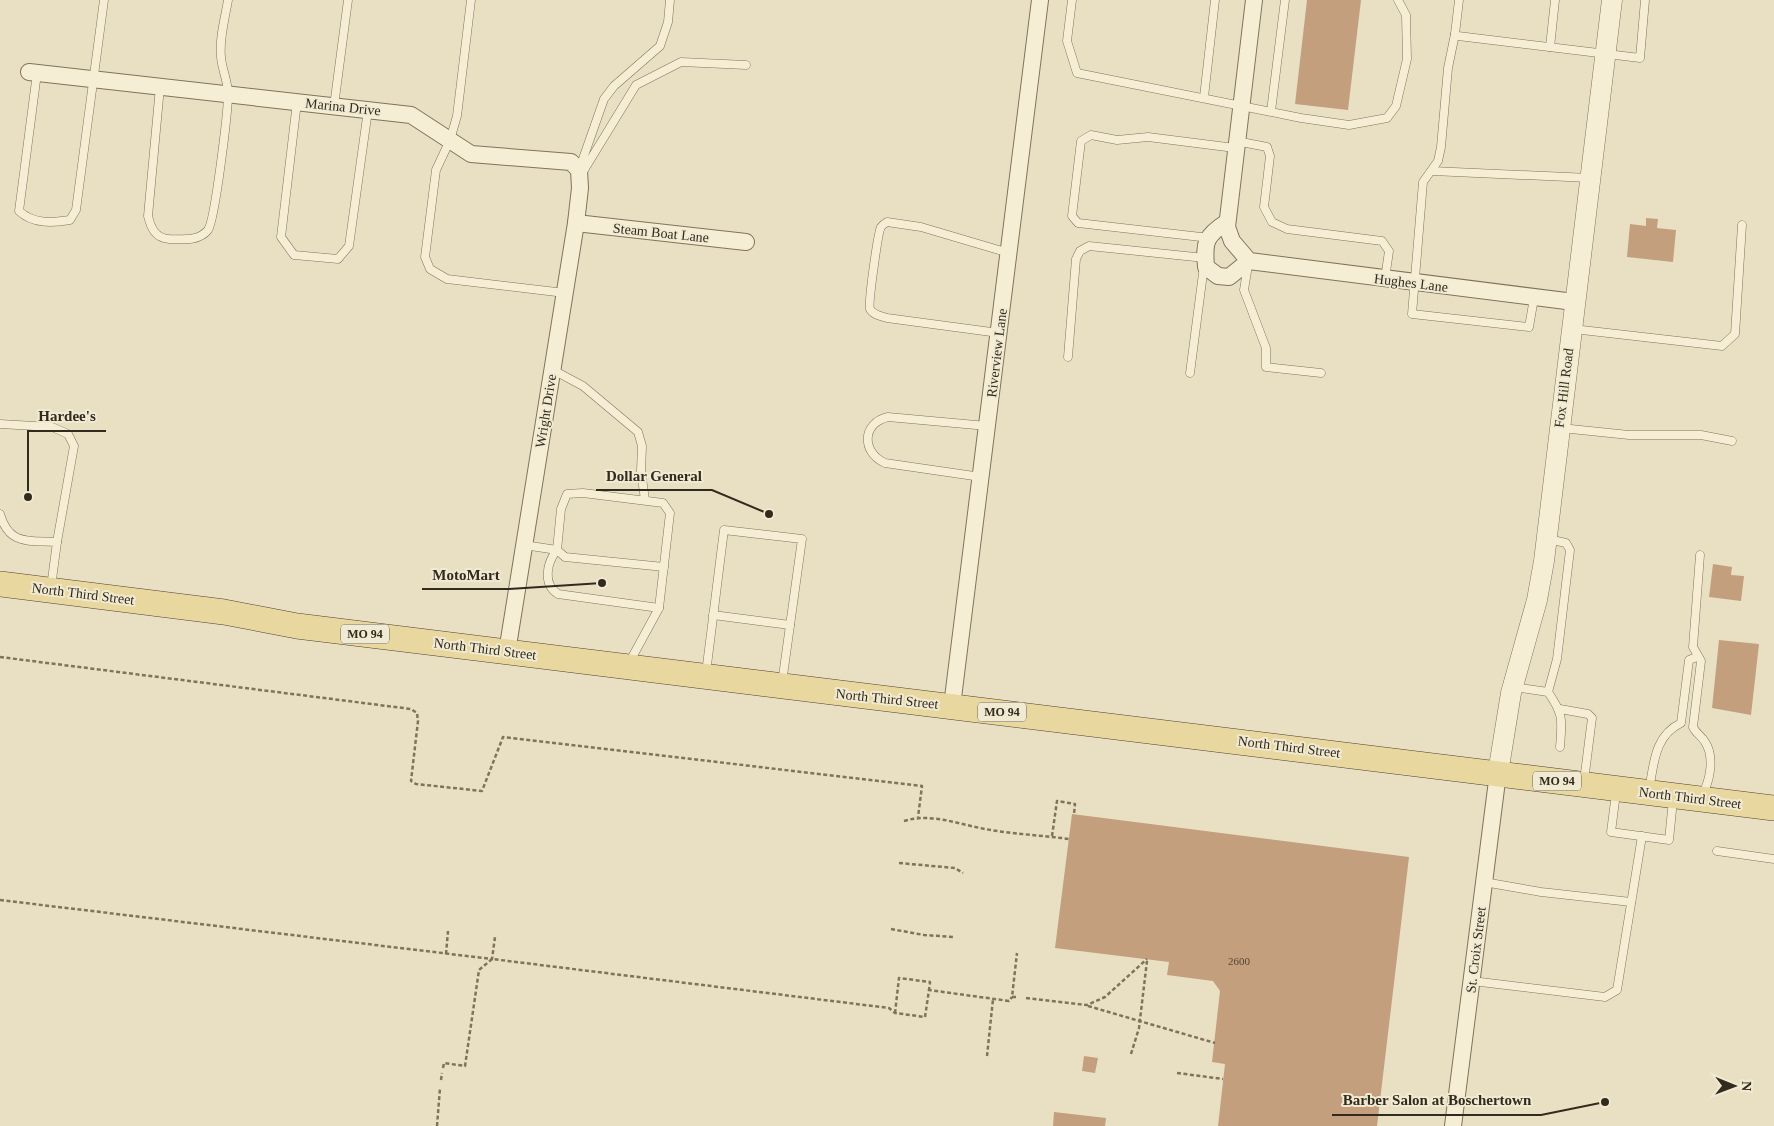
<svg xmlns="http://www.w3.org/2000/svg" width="1774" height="1126" viewBox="0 0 1774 1126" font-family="'Times New Roman',serif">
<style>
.building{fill:#c39f7d}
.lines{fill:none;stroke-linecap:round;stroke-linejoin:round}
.service-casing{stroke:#81725c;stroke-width:9}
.minor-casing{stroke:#81725c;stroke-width:18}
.tertiary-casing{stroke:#81725c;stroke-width:21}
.primary-casing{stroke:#4f4130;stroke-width:26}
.path{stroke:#81725c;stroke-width:2.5;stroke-dasharray:4 2.5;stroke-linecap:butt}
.service{stroke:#f5eed5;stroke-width:8}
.minor{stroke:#f5eed5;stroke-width:16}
.tertiary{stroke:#f5eed5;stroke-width:20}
.primary{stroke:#e8d79f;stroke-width:25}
.labels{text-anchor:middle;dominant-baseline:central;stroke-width:4;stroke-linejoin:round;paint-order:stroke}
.number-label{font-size:11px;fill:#574736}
.shield{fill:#f1ead2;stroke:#6c6454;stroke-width:1}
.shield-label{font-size:12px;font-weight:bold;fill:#332a1e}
.street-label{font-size:14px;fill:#332a1e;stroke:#f1ead2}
.leader{fill:none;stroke:#332a1e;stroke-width:2}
.callout-dot{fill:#332a1e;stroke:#f1ead2;stroke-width:2}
.callout-label{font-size:15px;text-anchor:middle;font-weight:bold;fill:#332a1e;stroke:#f1ead2;stroke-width:4;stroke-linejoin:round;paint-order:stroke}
</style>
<rect width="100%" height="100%" fill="#e9e0c3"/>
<!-- building -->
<g class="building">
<path d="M1307 0H1361L1348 110 1295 104Z"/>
<path d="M1646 218 1658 219 1657 228 1676 230 1673 262 1627 257 1630 224 1646 226Z"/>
<path d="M1713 564 1732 567 1731 575 1744 576 1741 601 1709 597Z"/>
<path d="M1719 640 1759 644 1751 715 1712 708Z"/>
<path d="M1072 814 1409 857 1377 1126H1218L1225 1064 1212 1062 1220 991 1213 981 1167 975 1169 962 1055 948Z"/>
<path d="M1084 1056 1098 1058 1095 1073 1082 1071Z"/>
<path d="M1054 1112 1106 1118 1105 1126H1053Z"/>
</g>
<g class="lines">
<defs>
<g id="service">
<path d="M471 0 457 116 450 140 436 170 425 257 430 269 447 279 565 293"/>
<path d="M1072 0 1067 41 1077 73 1301 118 1349 125 1387 118 1396 106 1407 59 1406 15 1398 0"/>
<path d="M1459 0 1455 34 1458 36 1640 58 1645 0"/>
<path d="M1455 34 1448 68 1441 147 1438 161 1423 182 1412 314 1529 327 1534 298"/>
<path d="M1550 47 1555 0"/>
<path d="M37 73 19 211C33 224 52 223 70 220L76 210 104 0"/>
<path d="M160 87 148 216C151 228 155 238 169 239 182 239 198 242 208 230 215 220 228 112 228 94 228 81 222 70 221 57 219 39 225 18 228 0"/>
<path d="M1204 97 1215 0"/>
<path d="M297 102 281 237 294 255 338 259 349 246 368 110"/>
<path d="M334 106 348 0"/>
<path d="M1271 111 1285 0"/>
<path d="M1236 141 1267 147 1270 156 1264 207 1272 222 1287 229 1382 241 1389 251 1385 279"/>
<path d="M579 170 604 99 614 86 660 46 668 22 670 0"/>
<path d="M1432 171 1590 178"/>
<path d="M581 175 636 85 681 62 746 65"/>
<path d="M1210 238 1078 223 1072 216 1081 141 1091 135 1117 140 1148 137 1235 148"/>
<path d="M1248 265 1244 290 1266 348V367L1321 373"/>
<path d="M1573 329 1722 346 1735 334 1742 225"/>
<path d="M999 333 887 318C881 316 873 315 870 309 868 303 878 232 881 227 881 226 887 222 887 222L921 227 1009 253"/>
<path d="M1068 357 1076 259 1080 251 1089 246 1205 258 1190 373"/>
<path d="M553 370 583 386 638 432 642 446 641 471 645 500"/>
<path d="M0 424 52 427 68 434 74 446 57 542"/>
<path d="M1561 428 1629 435H1701L1732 441"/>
<path d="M981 477 885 463C861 452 862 423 888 417L987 426"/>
<path d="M0 514C9 546 29 540 57 542L51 587"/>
<path d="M1548 539 1566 543 1570 550 1557 659 1548 692"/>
<path d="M524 545 557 550 561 509 567 494 583 493 663 503 670 513 659 608 629 663"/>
<path d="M1700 555 1693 647 1701 661 1693 727C1696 734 1702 736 1705 742 1715 757 1710 781 1702 795"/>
<path d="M659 608 558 594C542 584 547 562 557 550L565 557 664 567"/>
<path d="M713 615 790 625"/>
<path d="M706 673 724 530 802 539 782 683"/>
<path d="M1514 687 1548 692C1564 715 1562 720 1560 747"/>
<path d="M1560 709 1588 714 1592 718 1584 781"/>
<path d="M1649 790C1654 764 1654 736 1681 723L1689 660 1697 657"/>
<path d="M1616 793 1611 832 1669 840 1673 800"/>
<path d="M1717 851 1774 859"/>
<path d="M1484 882 1541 892 1631 902"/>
<path d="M1472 981 1605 997 1617 990 1642 836"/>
</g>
<g id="minor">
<path d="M1254 0 1227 227 1232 241 1249 261 1574 302"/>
<path d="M29 72 411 115 471 154 571 162 579 170 580 188 576 223 507 652"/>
<path d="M1227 222C1205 236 1204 242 1206 267L1218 276 1229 277 1249 261"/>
<path d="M576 223 746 242"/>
<path d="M952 706 1040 0"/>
<path d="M1453 1126 1498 773"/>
</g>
<path id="tertiary" d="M1498 773 1511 693 1537 600 1544 561 1612 0"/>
<path id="primary" d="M0 584 224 612 297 626C789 686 1281 749 1774 808"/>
</defs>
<!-- service casing -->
<use href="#service" class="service-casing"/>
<!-- minor casing -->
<use href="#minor" class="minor-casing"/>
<!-- tertiary casing -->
<use href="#tertiary" class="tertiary-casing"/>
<!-- primary casing -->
<use href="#primary" class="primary-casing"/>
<!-- path -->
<g class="path">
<path d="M0 657 411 709 417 713 418 721 411 781 416 784 482 791 503 737 922 786 918 817"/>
<path d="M904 821C930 813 955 823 980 828 1009 834 1040 835 1069 839"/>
<path d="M1052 836 1057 801 1075 804 1074 814"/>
<path d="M899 863 955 868 963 873"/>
<path d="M0 900 492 959 495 937"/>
<path d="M891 929 924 935 954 937"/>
<path d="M446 954 448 931"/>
<path d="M1016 997H1012L1017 953"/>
<path d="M1026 998 1087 1005 1105 997 1147 959"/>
<path d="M1088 1006 1215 1043"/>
<path d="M895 1013 899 978 930 982 929 990"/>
<path d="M1131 1054 1139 1028 1147 961"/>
<path d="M987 1056 993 999"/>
<path d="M443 1068 444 1063 465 1066 479 970 492 959 889 1008 895 1013 925 1017 929 990 1009 1001 1012 997"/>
<path d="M1177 1073 1223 1079"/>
<path d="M441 1080 442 1073"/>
<path d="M437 1126 440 1088"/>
</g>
<!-- service -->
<use href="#service" class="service"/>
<!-- minor -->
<use href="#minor" class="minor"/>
<!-- tertiary -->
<use href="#tertiary" class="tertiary"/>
<!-- primary -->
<use href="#primary" class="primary"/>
</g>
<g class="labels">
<!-- number labels -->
<g class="number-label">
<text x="1239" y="961">2600</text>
</g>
<!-- shield labels -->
<g class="shield">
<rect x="341" y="624.5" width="48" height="19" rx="4"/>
<rect x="978" y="702.5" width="48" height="19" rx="4"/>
<rect x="1533" y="771.5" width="48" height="19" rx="4"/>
</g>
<g class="shield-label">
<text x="365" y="634">MO 94</text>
<text x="1002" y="712">MO 94</text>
<text x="1557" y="781">MO 94</text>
</g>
<!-- street labels -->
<g class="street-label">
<text transform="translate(343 107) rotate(6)">Marina Drive</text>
<text transform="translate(661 233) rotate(6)">Steam Boat Lane</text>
<text transform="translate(1411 283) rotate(7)">Hughes Lane</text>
<text transform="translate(997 353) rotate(-83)">Riverview Lane</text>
<text transform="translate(1564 388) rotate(-83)">Fox Hill Road</text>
<text transform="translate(546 411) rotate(-81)">Wright Drive</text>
<text transform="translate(83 594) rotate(7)">North Third Street</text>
<text transform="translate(485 649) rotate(7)">North Third Street</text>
<text transform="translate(887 699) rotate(6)">North Third Street</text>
<text transform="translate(1289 747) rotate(7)">North Third Street</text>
<text transform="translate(1690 798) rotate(7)">North Third Street</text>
<text transform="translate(1476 950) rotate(-83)">St. Croix Street</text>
</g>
</g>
<!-- callouts -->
<path class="leader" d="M28 497L28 431H106M769 514L712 490H596M602 583L509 589H422M1605 1102L1541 1115H1332"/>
<g class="callout-dot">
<circle cx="28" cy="497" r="5"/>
<circle cx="769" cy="514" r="5"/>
<circle cx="602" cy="583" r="5"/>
<circle cx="1605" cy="1102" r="5"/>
</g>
<g class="callout-label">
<text x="67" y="421">Hardee's</text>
<text x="654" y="481">Dollar General</text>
<text x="466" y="580">MotoMart</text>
<text x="1437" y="1105">Barber Salon at Boschertown</text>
</g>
<!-- north arrow -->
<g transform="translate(1734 1086) rotate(91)" stroke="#f1ead2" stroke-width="4" paint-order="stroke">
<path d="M0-4L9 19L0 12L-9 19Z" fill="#332a1e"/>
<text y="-8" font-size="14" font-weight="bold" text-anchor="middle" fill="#332a1e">N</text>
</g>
</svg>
